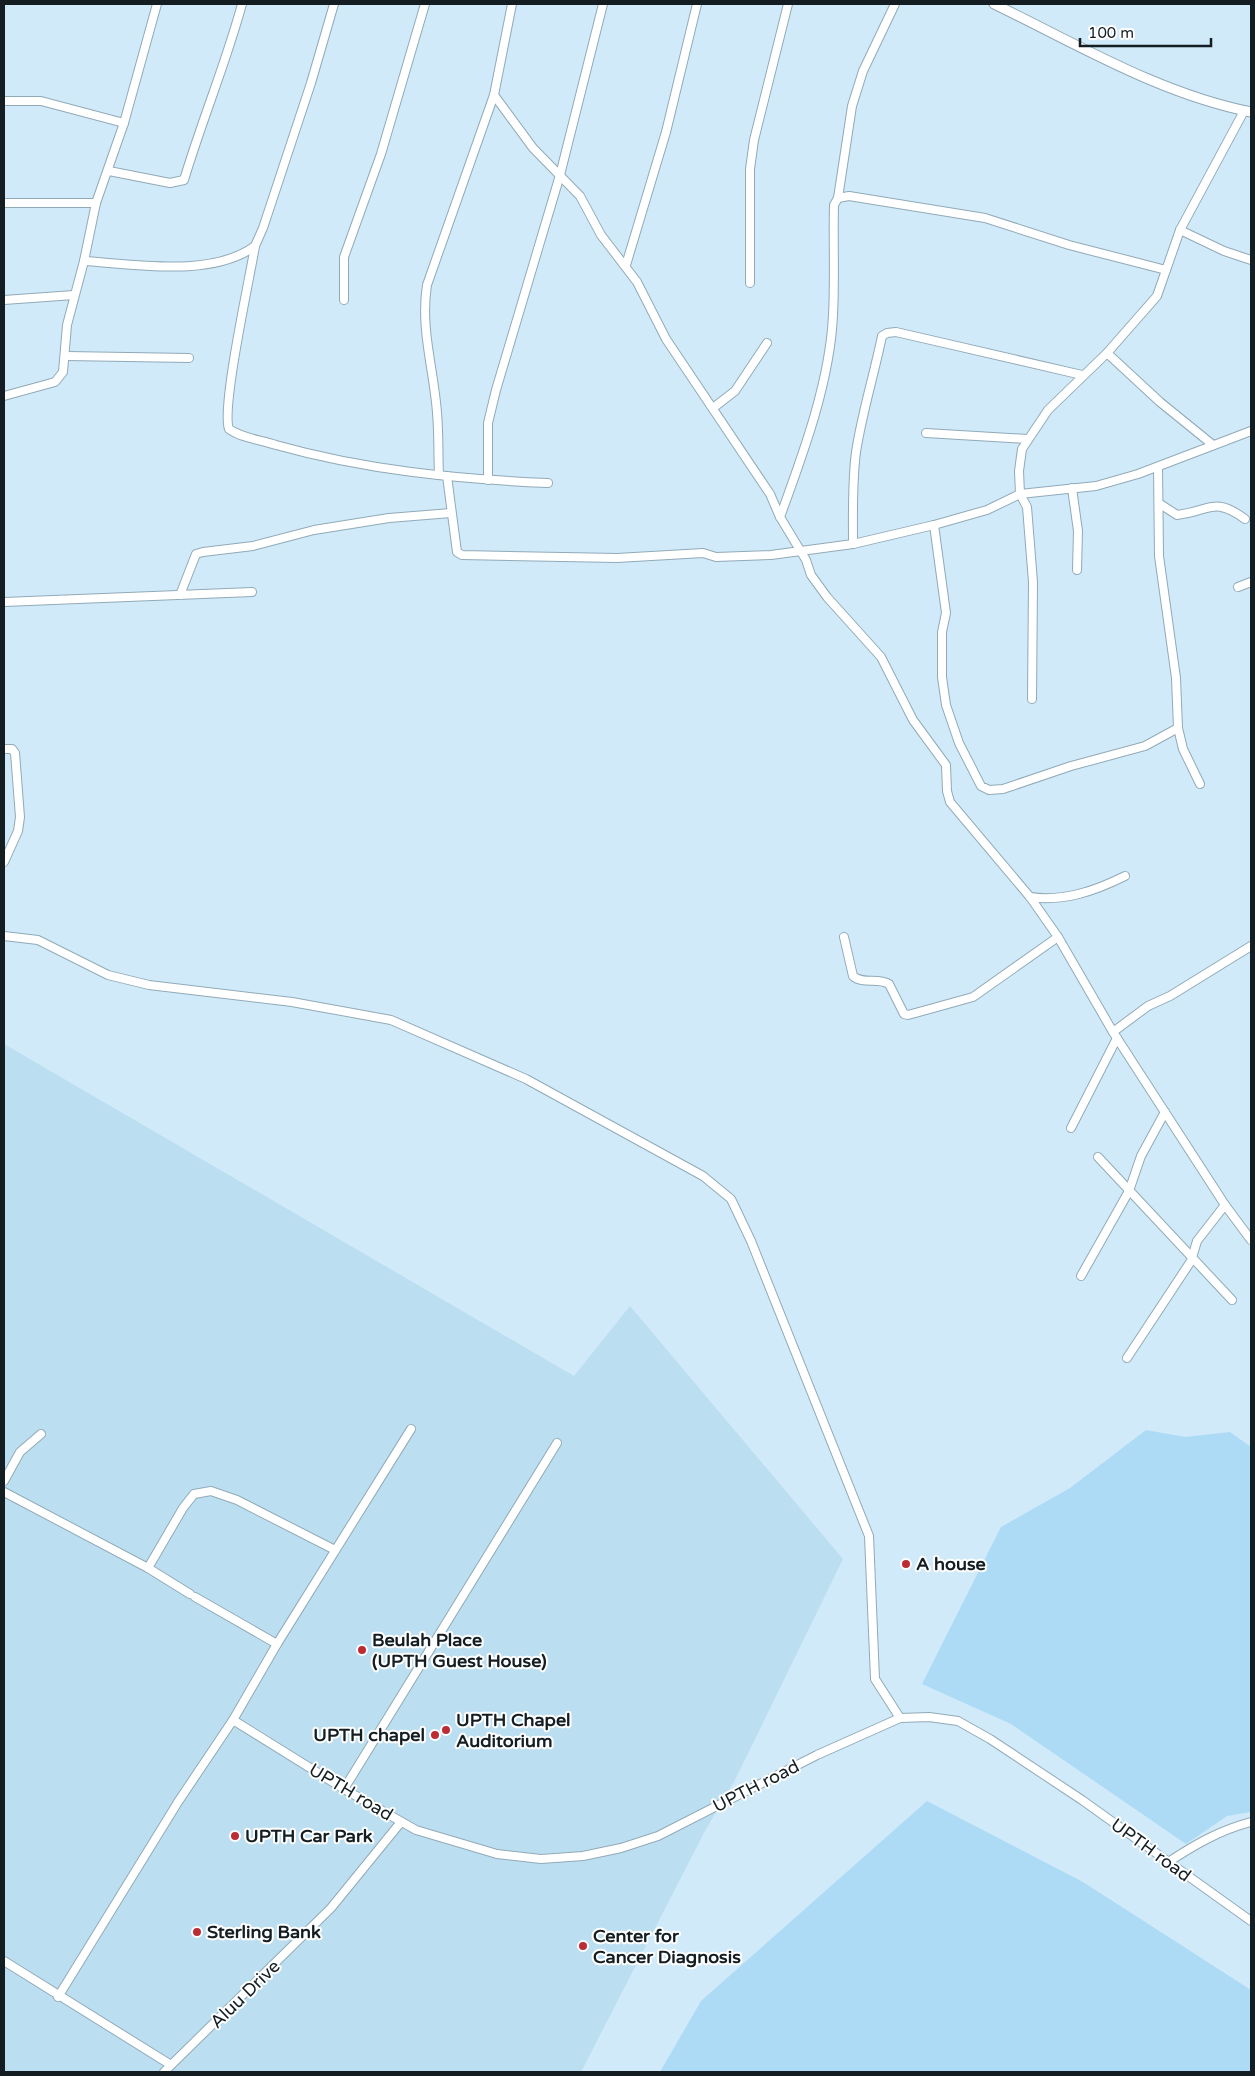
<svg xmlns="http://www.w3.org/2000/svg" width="1255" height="2076" viewBox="0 0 1255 2076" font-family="'Varela Round',sans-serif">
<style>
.built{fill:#bcdef1}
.green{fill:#addbf5}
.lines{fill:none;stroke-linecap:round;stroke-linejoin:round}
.minor-casing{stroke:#91aab8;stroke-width:10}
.tertiary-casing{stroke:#91aab8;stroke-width:11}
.minor{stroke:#fff;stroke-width:8}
.tertiary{stroke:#fff;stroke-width:9}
.poi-dot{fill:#bc2c35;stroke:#fff;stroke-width:2}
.labels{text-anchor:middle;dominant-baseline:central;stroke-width:4;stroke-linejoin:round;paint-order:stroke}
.poi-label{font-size:18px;font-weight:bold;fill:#131d22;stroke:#fff;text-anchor:start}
.street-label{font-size:18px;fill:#131d22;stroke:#fff}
</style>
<rect width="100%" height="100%" fill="#d0eaf9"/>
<!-- built -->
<path class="built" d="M4 1044 574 1376 630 1306 843 1559 735 1780 706 1829 581 2072H4Z"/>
<!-- green -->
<g class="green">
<path d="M1146 1430 1185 1437 1230 1432 1251 1447V1812L1227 1816 1186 1844 1011 1724 922 1684 1001 1527 1070 1488Z"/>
<path d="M927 1801 1083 1882 1251 1990V2072H660L701 2001Z"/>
</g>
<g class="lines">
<defs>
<g id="minor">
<path d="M334 4 311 83 263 228 255 246C250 277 221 408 229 429 241 438 262 440 276 445 365 470 456 479 548 483"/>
<path d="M494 95 533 148 580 196 601 235 637 282 666 339 770 494 780 517 806 560 811 575 827 597 881 657 913 720 946 765 947 791 950 802 1030 897 1058 937 1113 1032 1225 1205 1251 1240"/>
<path d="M4 101H41L124 123"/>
<path d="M109 171 170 183 184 180C202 120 226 63 242 4"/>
<path d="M838 198 849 196 985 218 1069 245 1166 270"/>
<path d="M4 203H96"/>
<path d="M1180 230 1224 251 1251 260"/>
<path d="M84 261C135 264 212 278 255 246"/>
<path d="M626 265 666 132 697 4"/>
<path d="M750 283V169L754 140 788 4"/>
<path d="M4 300 74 295"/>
<path d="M344 300V257L381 154 425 4"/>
<path d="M1107 353 1160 402 1213 445"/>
<path d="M66 356 189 358"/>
<path d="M4 396 55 382 63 372 67 325 84 261 96 203 124 123 157 4"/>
<path d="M713 408 735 391 767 343"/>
<path d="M926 433 1027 439"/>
<path d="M1158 467 1159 556 1176 678 1178 728 1183 749 1200 784"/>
<path d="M439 475C438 455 439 434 437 413 434 370 420 329 427 285L494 95 512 4"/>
<path d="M447 476 457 552 462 555 617 558 703 553 716 557 771 555 853 544 934 525 987 510 1020 494 1096 486 1138 474 1251 431"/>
<path d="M488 480V423L496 390 560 175 603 4"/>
<path d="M1072 488 1078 531 1077 570"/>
<path d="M1160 504 1177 515C1210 511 1214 496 1245 519"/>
<path d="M780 517C803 454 830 382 833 315 835 278 833 241 834 205L838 198 852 106 863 71 895 4"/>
<path d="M934 525 946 613 942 632V677L946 705 959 743 981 786 989 790 1003 789 1071 766 1145 746 1178 728"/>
<path d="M853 544C853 513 852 483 856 452 862 413 874 375 882 336L887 333 896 332 1082 375"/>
<path d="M1238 587 1251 582"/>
<path d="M180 595 196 554 203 552 253 546 314 530 389 518 451 513"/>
<path d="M4 602 252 592"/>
<path d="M1032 699 1033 582 1027 507 1020 494 1019 471 1022 449 1048 410 1107 353 1157 296 1180 230 1244 111"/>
<path d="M4 749H12L15 753 20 817 18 831 4 862"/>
<path d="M1030 897C1063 902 1095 891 1125 876"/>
<path d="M4 936 38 940 108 975 149 985 292 1002 391 1020 526 1079 703 1176 731 1199 751 1241 869 1536 875 1679 900 1718"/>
<path d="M844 937 853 976C863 985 878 977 889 984L904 1014 908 1015 973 997 1058 937"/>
<path d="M1113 1032 1148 1006 1170 996 1251 946"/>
<path d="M1071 1128 1117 1038"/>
<path d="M1098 1157 1232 1300"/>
<path d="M1081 1276 1129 1191 1141 1156 1165 1112"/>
<path d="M1127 1358 1191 1261 1197 1241 1225 1205"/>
<path d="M4 1481 20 1452 41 1434"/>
<path d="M4 1492 148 1568 190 1594"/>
<path d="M148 1568 183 1508 194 1494 211 1491 237 1500 335 1550"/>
<path d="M195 1597 277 1644"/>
<path d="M233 1720 344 1789 416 1830 497 1854 541 1859 583 1856 621 1848 658 1836 817 1755 900 1718 929 1717 958 1721 990 1739 1082 1800 1251 1921"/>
<path d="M344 1789 557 1443"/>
<path d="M1167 1863C1194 1845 1220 1830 1251 1822"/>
<path d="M4 1961 171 2065"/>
<path d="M58 1997 178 1802 233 1720 277 1644 411 1429"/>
<path d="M164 2072 331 1908 401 1822"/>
</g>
<path id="tertiary" d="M994 4C1077 44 1160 94 1251 112"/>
</defs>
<!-- minor casing -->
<use href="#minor" class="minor-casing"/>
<!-- tertiary casing -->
<use href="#tertiary" class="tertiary-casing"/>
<!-- minor -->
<use href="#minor" class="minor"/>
<!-- tertiary -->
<use href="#tertiary" class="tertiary"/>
</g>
<!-- markers -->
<g class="poi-dot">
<circle cx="906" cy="1564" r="5"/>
<circle cx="362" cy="1650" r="5"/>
<circle cx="446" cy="1730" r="5"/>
<circle cx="435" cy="1735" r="5"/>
<circle cx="235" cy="1836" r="5"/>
<circle cx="197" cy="1932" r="5"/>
<circle cx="583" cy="1946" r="5"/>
</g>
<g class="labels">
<!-- poi labels -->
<g class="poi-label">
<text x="916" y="1564">A house</text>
<text x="372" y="1640">Beulah Place<tspan x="372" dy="21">(UPTH Guest House)</tspan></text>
<text x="456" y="1720">UPTH Chapel<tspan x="456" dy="21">Auditorium</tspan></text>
<text x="425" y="1735" text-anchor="end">UPTH chapel</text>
<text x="245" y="1836">UPTH Car Park</text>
<text x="207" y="1932">Sterling Bank</text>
<text x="593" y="1936">Center for<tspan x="593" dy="21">Cancer Diagnosis</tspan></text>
</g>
<!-- street labels -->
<g class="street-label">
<text transform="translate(756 1786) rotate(-27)">UPTH road</text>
<text transform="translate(351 1792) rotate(31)">UPTH road</text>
<text transform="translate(1151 1850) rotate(36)">UPTH road</text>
<text transform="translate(245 1994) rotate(-44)">Aluu Drive</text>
</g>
</g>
<!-- border -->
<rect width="1255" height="2076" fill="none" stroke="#131d22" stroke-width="10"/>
<!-- scale -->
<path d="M1080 38v8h131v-8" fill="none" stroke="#131d22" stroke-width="2.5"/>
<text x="1088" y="38" font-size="15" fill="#131d22" stroke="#ffffff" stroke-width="4" paint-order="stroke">100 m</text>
</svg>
